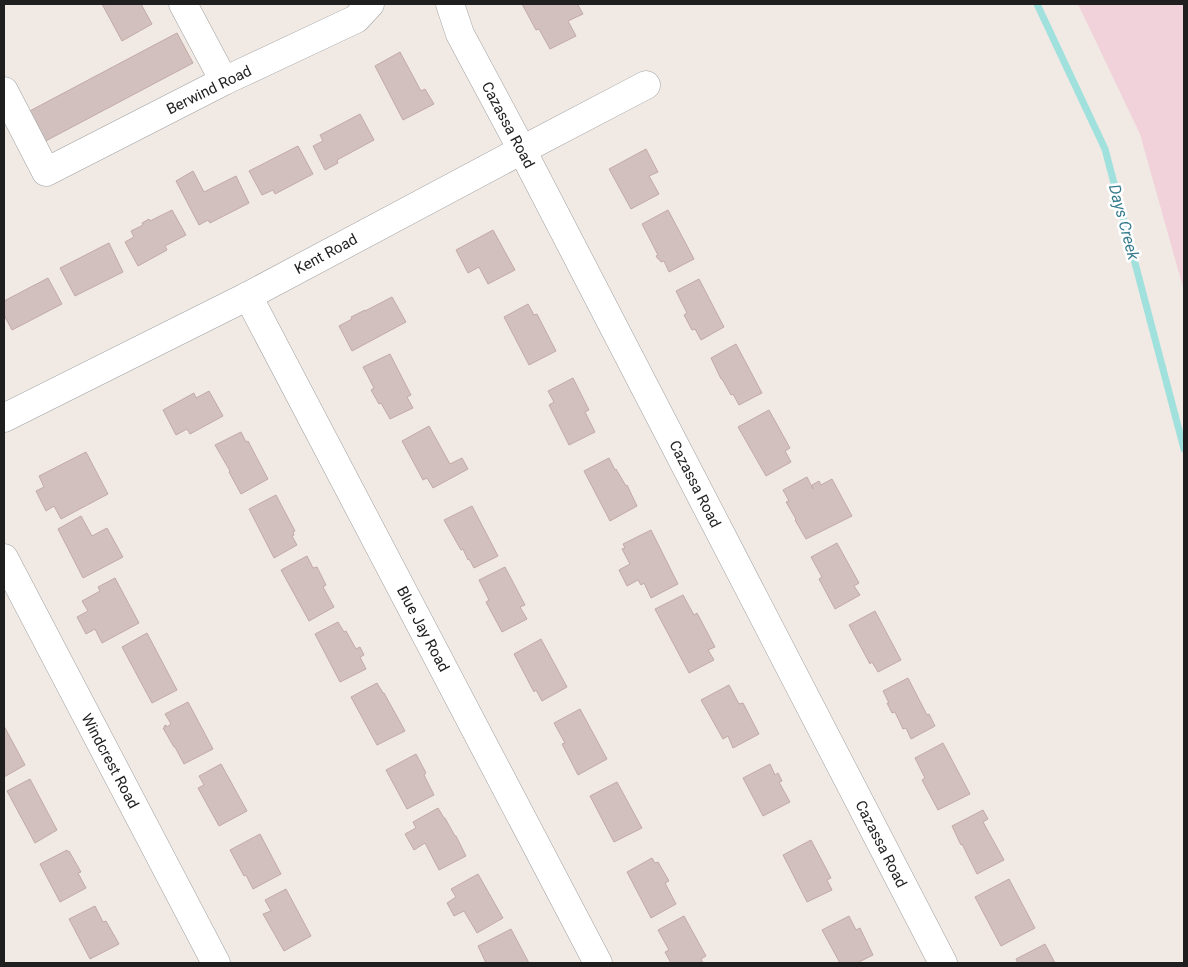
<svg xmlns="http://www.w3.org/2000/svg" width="1188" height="967" viewBox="0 0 1188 967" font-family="Roboto,sans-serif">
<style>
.commercial{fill:#f2d2da}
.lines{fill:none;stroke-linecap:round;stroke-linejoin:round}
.stream{stroke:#a1e1dd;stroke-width:7}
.building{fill:#d1c0bd;stroke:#c3aaa5}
.minor-casing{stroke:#a0a0a0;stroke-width:29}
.minor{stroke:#fff;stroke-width:28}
.labels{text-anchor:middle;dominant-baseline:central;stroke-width:5;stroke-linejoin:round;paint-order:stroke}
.street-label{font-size:15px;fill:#1f1f1f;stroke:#fff}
.water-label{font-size:16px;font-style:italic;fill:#367b8d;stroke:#fff}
</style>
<rect width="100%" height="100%" fill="#f0e9e4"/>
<!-- commercial -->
<path class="commercial" d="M1078 4H1184V291L1140 134Z"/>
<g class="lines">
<!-- stream -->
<path class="stream" d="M1037 4 1105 149 1184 449"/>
</g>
<!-- building -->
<g class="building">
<path d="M102 4H141L152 24 122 41Z"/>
<path d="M522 4H580L578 5 583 14 568 21 576 36 550 49 539 29 536 30Z"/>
<path d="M177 33 193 63 40 144 24 114Z"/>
<path d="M400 52 421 91 425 89 434 104 403 120 375 66Z"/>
<path d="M360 114 374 140 337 160 338 163 325 170 313 146 323 141 320 135Z"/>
<path d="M298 146 313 174 275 194 273 190 262 195 249 171Z"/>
<path d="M646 149 658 172 649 176 659 194 631 209 609 169Z"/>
<path d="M193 171 204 192 236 176 249 203 210 223 208 220 199 225 176 181Z"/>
<path d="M172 210 186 235 165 246 167 250 138 266 125 242 134 237 131 231 143 225 142 223 149 219 150 221Z"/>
<path d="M668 210 694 259 669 272 664 261 661 262 659 259H658L656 256 658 255 642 224Z"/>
<path d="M493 230 515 270 488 284 479 267 468 273 456 250Z"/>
<path d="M109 243 123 272 75 296 60 268Z"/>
<path d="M48 278 62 304 12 330 4 315V301Z"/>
<path d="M699 279 724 327 701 340 695 329 692 330 684 315 687 313 676 291Z"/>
<path d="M392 297 406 322 352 351 339 326 352 319 351 317 365 310V311Z"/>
<path d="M528 304 534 315 537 314 556 351 529 365 504 317Z"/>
<path d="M736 344 762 393 739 405 733 394 731 395 722 379H721L711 358Z"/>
<path d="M390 354 411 395 407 397 413 408 390 419 381 403 379 404 371 390 374 388 363 367Z"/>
<path d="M573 378 589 410 585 412 595 432 569 445 549 405 554 402 548 391Z"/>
<path d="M209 391 223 416 190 434 187 429 176 435 163 410 194 393 196 398Z"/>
<path d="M769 410 790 448 785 451 791 462 766 476 738 427Z"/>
<path d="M429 426 450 464 462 458 468 469 433 488 427 478 423 480 402 441Z"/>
<path d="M241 432 246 442 248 441 268 479 241 494 229 472 230 471 215 445Z"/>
<path d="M86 452 108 494 61 519 54 506 46 511 36 491 44 487 39 476Z"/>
<path d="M609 458 615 470 616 469 626 486 627 485 637 506 610 521 584 471Z"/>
<path d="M807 477 813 489 812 485 819 481 821 485 832 479 852 516 806 539 795 520 796 519 786 502 789 501 783 490Z"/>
<path d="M276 495 295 531 293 532 294 535 292 536 297 545 274 558 249 509Z"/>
<path d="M472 506 498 556 474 568 469 559 468 560 463 549 461 550 444 520Z"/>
<path d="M81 516 92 536 107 528 123 557 83 578 58 529Z"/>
<path d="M651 530 678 584 651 598 644 583 641 585 638 580 627 586 619 570 630 564 622 549 625 548 623 544Z"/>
<path d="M837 543 859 583 854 586 860 595 835 609 819 579 822 577 811 557Z"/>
<path d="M307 556 313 568 317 567 326 585 323 587 334 607 309 621 281 570Z"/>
<path d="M505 567 525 605 520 607 527 619 502 632 486 602 489 600 479 580Z"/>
<path d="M115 578 139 623 102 643 95 629 86 634 77 617 88 611 82 601 100 591 98 587Z"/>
<path d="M683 595 694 615 697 613 715 647 708 650 714 660 689 673 655 609Z"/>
<path d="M875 611 901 660 878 672 872 662 870 664 849 625Z"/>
<path d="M338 622 344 632 346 631 356 649 360 647 364 655 360 657 366 669 340 682 315 634Z"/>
<path d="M147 633 177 690 152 703 122 647Z"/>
<path d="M541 639 567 687 542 701 536 690 534 692 514 654Z"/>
<path d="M908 678 927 715 929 714 935 726 911 739 906 728 903 729 895 712 892 713 887 703H889L883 691Z"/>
<path d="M377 683 383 693H384L405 731 377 745 351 697Z"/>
<path d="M729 685 739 704 743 703 759 734 733 748 728 736 723 739 701 700Z"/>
<path d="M188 702 213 749 184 764 175 747H174L163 728H165L164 726 166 725 167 727 171 724 165 714Z"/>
<path d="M580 709 607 759 578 775 562 744 565 743 554 723Z"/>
<path d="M4 726 25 765 4 777Z"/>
<path d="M943 743 970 794 938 810 922 780 925 778 915 758Z"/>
<path d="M416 754 426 773 424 775 434 795 407 809 386 770Z"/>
<path d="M221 764 247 811 219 826 198 788 204 785 199 776Z"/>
<path d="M770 764 775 775 778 773 782 781 779 782 790 802 763 816 743 778Z"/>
<path d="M30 779 57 830 35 843 7 791Z"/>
<path d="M617 782 642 828 614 842 590 796Z"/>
<path d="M438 808 444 818H445L455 836H456L466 856 439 870 425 843 414 850 405 834 416 828 413 822Z"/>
<path d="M983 810 988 819 983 822 1004 860 977 874 962 844 961 845 952 826Z"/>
<path d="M260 834 281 874 253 889 246 875 244 876 230 850Z"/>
<path d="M811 840 831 878 827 880 832 890 807 902 783 855Z"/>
<path d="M67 850 68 852 69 851 81 872 78 873 86 888 60 902 40 864Z"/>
<path d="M652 858 655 863 658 862 669 881 665 883 676 904 651 918 627 872Z"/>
<path d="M478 874 503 918 477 933 464 911 454 916 447 903 456 897 451 889Z"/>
<path d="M1009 879 1035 928 1001 946 975 897Z"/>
<path d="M286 889 311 936 284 951 263 914 271 911 265 900Z"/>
<path d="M95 906 103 922 106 921 119 944 90 959 69 919Z"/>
<path d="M684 916 706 956 701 959 703 963H671L665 952 669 950 658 930Z"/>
<path d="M849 916 856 930 860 928 873 955 857 963H840L822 930Z"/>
<path d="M511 929 529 963H486L478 946Z"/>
<path d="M1045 944 1055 963H1018L1016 959Z"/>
</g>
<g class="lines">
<defs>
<g id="minor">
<path d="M183 4 224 81"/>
<path d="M450 4 460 34 522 150 943 963"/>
<path d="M4 91 46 172 224 81 356 19 370 4"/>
<path d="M248 296 598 963"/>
<path d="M4 418 248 296 522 150 646 85"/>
<path d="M4 558 216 963"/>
</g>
</defs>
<!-- minor casing -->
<use href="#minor" class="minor-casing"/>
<!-- minor -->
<use href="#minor" class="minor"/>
</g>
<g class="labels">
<!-- street labels -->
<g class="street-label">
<text transform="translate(209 90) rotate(-26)">Berwind Road</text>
<text transform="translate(508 125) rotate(62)">Cazassa Road</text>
<text transform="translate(326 254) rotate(-28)">Kent Road</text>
<text transform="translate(695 484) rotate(63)">Cazassa Road</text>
<text transform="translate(423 629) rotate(62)">Blue Jay Road</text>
<text transform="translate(110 761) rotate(62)">Windcrest Road</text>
<text transform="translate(881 844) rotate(63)">Cazassa Road</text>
</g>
<!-- water labels -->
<g class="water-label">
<text transform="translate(1124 222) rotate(75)">Days Creek</text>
</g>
</g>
<!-- border -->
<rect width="1188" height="967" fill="none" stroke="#1f1f1f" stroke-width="10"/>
</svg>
